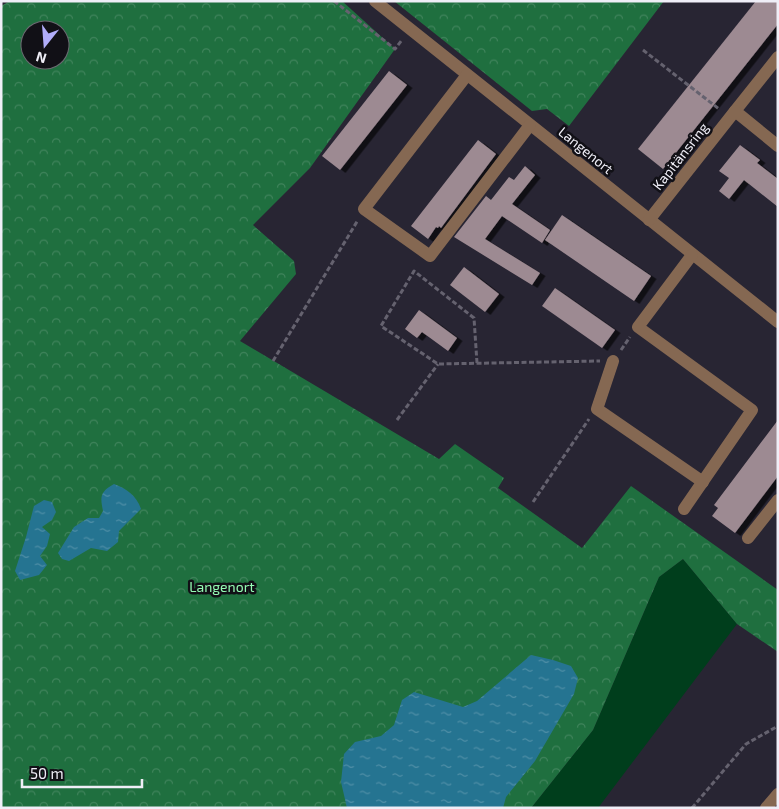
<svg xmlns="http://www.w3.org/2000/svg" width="779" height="809" viewBox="0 0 779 809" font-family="'Exo 2',sans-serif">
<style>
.grass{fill:#003e1c}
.forest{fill:url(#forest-crowns);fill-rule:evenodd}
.water{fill:url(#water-ripples)}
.building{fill:#9d8a92;filter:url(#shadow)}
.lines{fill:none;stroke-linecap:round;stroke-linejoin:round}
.path{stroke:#65626f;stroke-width:3;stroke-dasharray:5 2.5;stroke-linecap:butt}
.minor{stroke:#856852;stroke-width:12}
.labels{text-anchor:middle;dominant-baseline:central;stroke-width:5;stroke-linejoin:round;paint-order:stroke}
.street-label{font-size:14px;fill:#efeef7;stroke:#111016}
.park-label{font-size:14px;fill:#95fcb4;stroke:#111016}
</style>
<defs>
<pattern id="forest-crowns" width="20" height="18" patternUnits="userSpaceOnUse" patternTransform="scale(1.25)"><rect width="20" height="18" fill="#1f6f3f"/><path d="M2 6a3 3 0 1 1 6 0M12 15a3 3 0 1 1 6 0" fill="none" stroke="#40845c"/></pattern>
<pattern id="water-ripples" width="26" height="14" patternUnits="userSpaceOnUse" patternTransform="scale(1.25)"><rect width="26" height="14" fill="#257491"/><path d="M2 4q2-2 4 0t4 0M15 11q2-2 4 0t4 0" fill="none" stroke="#508fa7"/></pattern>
<filter id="shadow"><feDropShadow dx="5.5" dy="3" stdDeviation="0" flood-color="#0009"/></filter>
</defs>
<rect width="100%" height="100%" fill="#282533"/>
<!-- grass -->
<path class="grass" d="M683 559 737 624 598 808H531L593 730 659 577Z"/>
<!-- forest -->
<g class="forest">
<path d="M10 1H342L395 49 310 168 253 225 294 261 296 274 240 341 439 459 455 444 504 478 498 488 582 548 631 486 778 590V652L737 624 683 559 659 577 593 730 531 808H1V6ZM30 30H60V60H30Z"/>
<path d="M394 1H664L569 126 547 109 532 111Z"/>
</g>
<!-- water -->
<g class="water">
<path d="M114 484C127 489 136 495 141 509L119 531 118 542 107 551 91 548 69 561 62 559 58 553 74 527 88 518H99L103 511C100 496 100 492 114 484Z"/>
<path d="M44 500 52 502 56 512 52 520 42 527 50 534 47 546 40 556 47 565 39 575 20 580 15 571 26 537 34 506Z"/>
<path d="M531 655 553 660 571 666 578 678 574 694 535 761 506 797 503 808H347L341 782 344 754 355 742 381 736 394 725 402 700 414 692 463 707 477 701Z"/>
</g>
<!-- building -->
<g class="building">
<path d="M756 1H778V24L663 169 638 149Z"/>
<path d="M389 71 407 85 340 170 322 156Z"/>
<path d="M478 140 496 154 441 228 439 226 438 228 436 227 428 239 411 226Z"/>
<path d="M740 145 760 160 757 163 778 179V207L744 180 729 199 719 191 729 178 719 171Z"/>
<path d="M525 166 535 175 512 204 550 230 542 243 502 216 485 239 540 273 532 285 454 237 486 196 491 200 509 177 514 180Z"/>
<path d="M562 215 651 276 634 301 545 240Z"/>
<path d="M464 267 499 294 485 312 450 285Z"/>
<path d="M555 288 615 330 602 348 542 306Z"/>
<path d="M419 310 457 338 448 351 422 332 417 338 405 329Z"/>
<path d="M778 420V476L735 533 712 516 718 508 714 505Z"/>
</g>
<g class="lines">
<!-- path -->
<g class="path">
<path d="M334 1 395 49 402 40"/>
<path d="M643 50 719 109"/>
<path d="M621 350 630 337"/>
<path d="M273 361 358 220"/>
<path d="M477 363 474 318 414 271 381 326 438 364 600 361"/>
<path d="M397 420 438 364"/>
<path d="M533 502 589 419"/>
<path d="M692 808 746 744 778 726"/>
</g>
<!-- minor -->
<g class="minor">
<path d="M375 1 778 322"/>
<path d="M778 57 735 111 778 146"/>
<path d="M467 75 364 209 430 256 530 125"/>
<path d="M649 220 735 111"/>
<path d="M613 361 597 409 703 482"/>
<path d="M684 509 752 410 638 327 692 255"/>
<path d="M748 538 778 500"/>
<path d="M766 808 778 794"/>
</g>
</g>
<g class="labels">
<!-- street labels -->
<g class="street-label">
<text transform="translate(586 150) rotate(39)">Langenort</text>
<text transform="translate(680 156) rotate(-52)">Kapitänsring</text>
</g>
<!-- park labels -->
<g class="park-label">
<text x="222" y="586">Langenort</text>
</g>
</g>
<!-- border -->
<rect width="779" height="809" fill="none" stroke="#efeef7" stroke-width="5"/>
<!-- north arrow -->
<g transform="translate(45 45) rotate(197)"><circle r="24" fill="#111016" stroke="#6a6970"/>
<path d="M0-4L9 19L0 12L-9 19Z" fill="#b1adfa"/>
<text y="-8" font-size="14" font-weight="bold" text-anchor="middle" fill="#efeef7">N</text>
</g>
<!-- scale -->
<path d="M22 779v8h120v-8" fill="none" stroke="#efeef7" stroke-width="2.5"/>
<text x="30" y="779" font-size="15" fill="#efeef7" stroke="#111016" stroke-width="4" paint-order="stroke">50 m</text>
</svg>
